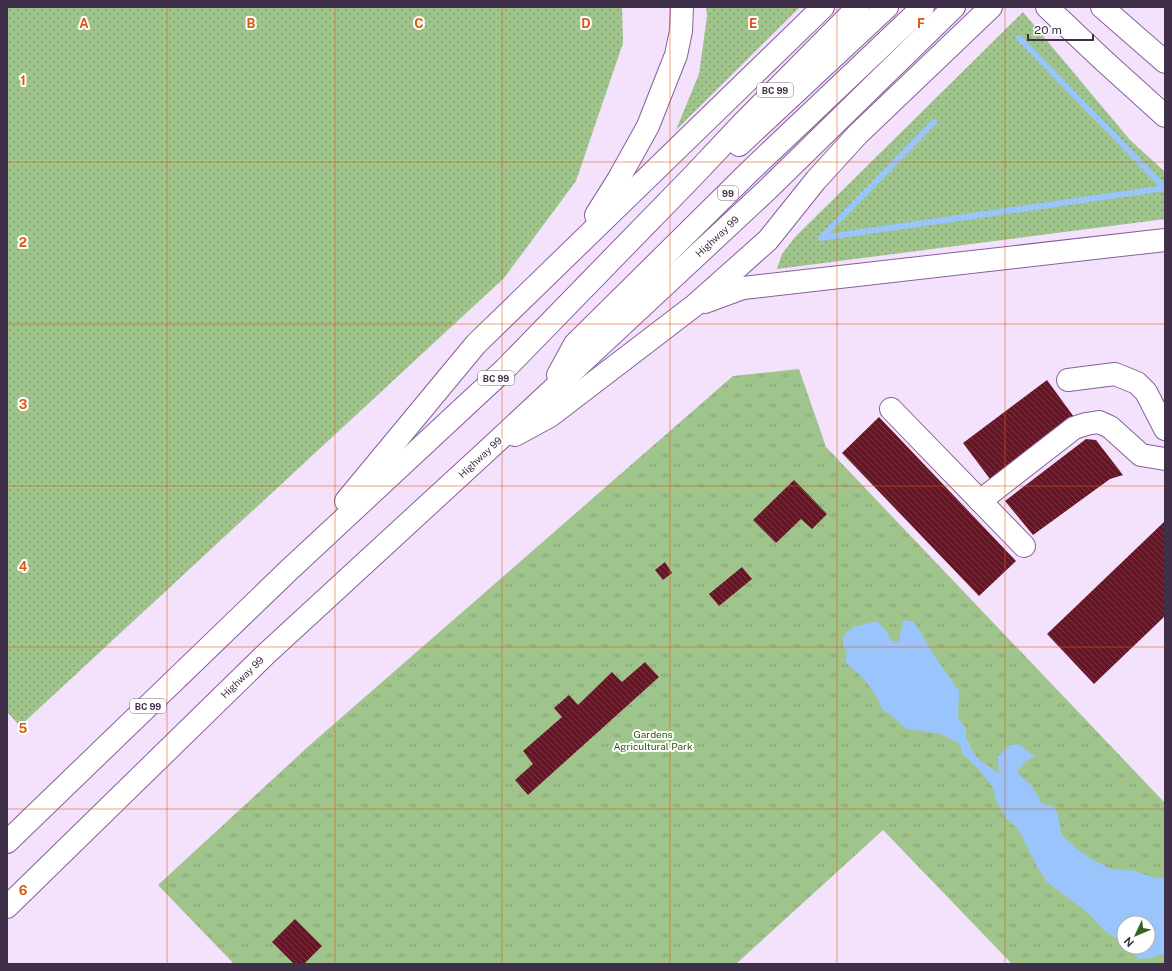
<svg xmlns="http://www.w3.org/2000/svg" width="1172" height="971" viewBox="0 0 1172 971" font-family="'Public Sans',sans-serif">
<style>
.grass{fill:url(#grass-dots)}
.park{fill:url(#park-tufts);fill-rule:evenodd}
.water{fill:#9ac5fc}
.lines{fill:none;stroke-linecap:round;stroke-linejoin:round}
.stream{stroke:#9ac5fc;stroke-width:6}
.building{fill:url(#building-back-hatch)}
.minor-casing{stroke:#876099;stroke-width:24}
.major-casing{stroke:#876099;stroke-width:24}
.highway-casing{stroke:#876099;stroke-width:24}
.minor{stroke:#fff;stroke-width:22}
.major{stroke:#fff;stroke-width:22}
.highway{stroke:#fff;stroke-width:22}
.grid{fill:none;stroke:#e0570f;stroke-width:1;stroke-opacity:0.55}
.labels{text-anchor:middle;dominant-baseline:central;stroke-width:4;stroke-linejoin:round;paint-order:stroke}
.shield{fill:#fff;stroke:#796d7f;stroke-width:1}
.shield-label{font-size:9px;font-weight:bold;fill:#402f48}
.street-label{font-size:10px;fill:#402f48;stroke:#fff}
.park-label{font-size:10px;fill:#2d5909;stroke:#fff}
.grid-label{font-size:13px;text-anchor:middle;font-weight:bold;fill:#e0570f;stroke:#fff;stroke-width:4;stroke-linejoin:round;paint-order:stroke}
</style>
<defs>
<pattern id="grass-dots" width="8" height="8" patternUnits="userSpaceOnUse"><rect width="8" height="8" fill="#9fc48c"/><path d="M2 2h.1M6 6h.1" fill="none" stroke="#83a074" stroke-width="1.8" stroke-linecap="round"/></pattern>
<pattern id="park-tufts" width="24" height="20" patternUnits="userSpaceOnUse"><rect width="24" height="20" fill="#9fc48c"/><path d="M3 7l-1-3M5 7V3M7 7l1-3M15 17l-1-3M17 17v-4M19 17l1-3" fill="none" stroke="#83a074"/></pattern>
<pattern id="building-back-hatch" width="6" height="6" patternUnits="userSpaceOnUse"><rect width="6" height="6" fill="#671525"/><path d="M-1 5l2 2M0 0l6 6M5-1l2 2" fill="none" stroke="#7a3746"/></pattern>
</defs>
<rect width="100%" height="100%" fill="#f4e2fc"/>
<!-- grass -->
<g class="grass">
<path d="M7 7H622L623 43 576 181 504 278 20 726 7 712Z"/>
<path d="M706 7H800L676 130 699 74 707 16Z"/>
<path d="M1023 12 1130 140 1165 172V219L777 269 782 254 795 237Z"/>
</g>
<!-- park -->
<path class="park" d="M799 369 826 447 1165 803V964H1012L883 830 736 964H234L158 885 311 744 733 376ZM1124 923H1148V947H1124Z"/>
<!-- water -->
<path class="water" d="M904 619 915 623 934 655 959 691 958 718 966 728V738L971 748 977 758 999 773 998 756 1010 745 1018 744 1035 756 1026 761 1017 772 1032 786 1042 804 1054 806 1058 815 1062 835 1077 849 1093 860 1111 869 1132 870 1155 878H1165V953L1152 958 1139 959 1125 947H1148V923H1124V946L1117 939 1106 932 1087 912 1047 882 1039 870 1018 829 1006 818 999 806 995 797 994 789 982 773 962 753 960 744 941 734 907 729 894 718 882 709 875 694 864 679 845 662 847 652 843 646V636L854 627 877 621 887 632 891 641 898 642Z"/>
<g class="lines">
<!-- stream -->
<g class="stream">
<path d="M1019 38 1165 188"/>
<path d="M934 122 821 238 1165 188"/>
</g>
</g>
<!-- building -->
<g class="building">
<path d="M1047 380 1074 417 990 479 963 443Z"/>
<path d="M879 417 1016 561 979 596 842 453Z"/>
<path d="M1086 439 1096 440 1123 475 1110 479 1033 535 1005 501Z"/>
<path d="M794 480 827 514 812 529 801 519 776 543 753 520Z"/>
<path d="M1165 521V616L1094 684 1047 634Z"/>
<path d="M665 562 672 573 663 580 655 570Z"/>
<path d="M742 567 752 579 719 606 709 594Z"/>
<path d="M645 662 659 677 528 795 515 780 533 764 523 751 562 717 554 708 569 695 578 705 612 672 622 682Z"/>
<path d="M295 919 322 946 304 964H294L272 942Z"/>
</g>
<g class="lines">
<defs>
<g id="minor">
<path d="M1068 380 1115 374 1137 383 1146 392 1165 429"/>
<path d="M891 409 1024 546"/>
<path d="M980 501 1074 428 1086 424 1099 422 1110 427 1141 455 1165 459"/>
</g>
<g id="major">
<path d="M1047 7 1102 59 1165 116"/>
<path d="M1102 7 1165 62"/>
</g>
<g id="highway">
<path d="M739 145 887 7"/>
<path d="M596 215 618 180 648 126 676 55 681 31 682 7"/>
<path d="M705 302 743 288 1165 240"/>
<path d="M558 375 575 344 750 171 923 7"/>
<path d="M515 435 550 416 695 305 768 240 816 180 858 134 991 7"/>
<path d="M346 501 476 344 823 7"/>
<path d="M7 842 289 570 505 369 693 176 742 124 858 7"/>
<path d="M7 907 266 654 491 447 768 189 954 7"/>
</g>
</defs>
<!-- minor casing -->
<use href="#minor" class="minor-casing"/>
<!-- major casing -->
<use href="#major" class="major-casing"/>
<!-- highway casing -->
<use href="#highway" class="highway-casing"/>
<!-- minor -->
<use href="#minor" class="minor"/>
<!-- major -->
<use href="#major" class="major"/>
<!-- highway -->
<use href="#highway" class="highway"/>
</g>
<!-- grid -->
<path class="grid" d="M167 7V964M335 7V964M502 7V964M670 7V964M837 7V964M1005 7V964M7 162H1165M7 324H1165M7 486H1165M7 647H1165M7 809H1165"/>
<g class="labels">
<!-- shield labels -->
<g class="shield">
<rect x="757" y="83" width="36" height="14" rx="3"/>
<rect x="718" y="186" width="20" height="14" rx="3"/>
<rect x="478" y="371" width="36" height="14" rx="3"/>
<rect x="130" y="699" width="36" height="14" rx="3"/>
</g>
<g class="shield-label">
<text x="775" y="90">BC 99</text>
<text x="728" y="193">99</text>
<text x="496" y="378">BC 99</text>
<text x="148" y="706">BC 99</text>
</g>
<!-- street labels -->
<g class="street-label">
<text transform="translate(717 236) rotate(-43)">Highway 99</text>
<text transform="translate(480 457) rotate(-43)">Highway 99</text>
<text transform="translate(242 677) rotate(-44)">Highway 99</text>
</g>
<!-- park labels -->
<g class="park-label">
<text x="653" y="734">Gardens<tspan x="653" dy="12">Agricultural Park</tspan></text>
</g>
</g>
<g class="grid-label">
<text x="84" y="28">A</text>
<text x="251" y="28">B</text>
<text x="419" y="28">C</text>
<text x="586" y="28">D</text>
<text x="753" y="28">E</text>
<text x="921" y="28">F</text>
<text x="23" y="85">1</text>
<text x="23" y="247">2</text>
<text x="23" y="409">3</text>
<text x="23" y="571">4</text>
<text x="23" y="733">5</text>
<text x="23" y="895">6</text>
</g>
<!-- border -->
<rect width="1172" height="971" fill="none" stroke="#402f48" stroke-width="16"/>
<!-- north arrow -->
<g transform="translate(1136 935) rotate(226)"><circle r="19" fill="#ffffff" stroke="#b3acb6"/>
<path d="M0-3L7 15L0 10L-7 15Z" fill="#3a631f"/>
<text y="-6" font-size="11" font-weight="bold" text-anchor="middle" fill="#402f48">N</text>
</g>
<!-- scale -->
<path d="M1028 34v6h65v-6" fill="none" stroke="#402f48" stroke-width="2"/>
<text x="1034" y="34" font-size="12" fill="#402f48" stroke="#ffffff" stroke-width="3" paint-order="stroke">20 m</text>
</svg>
